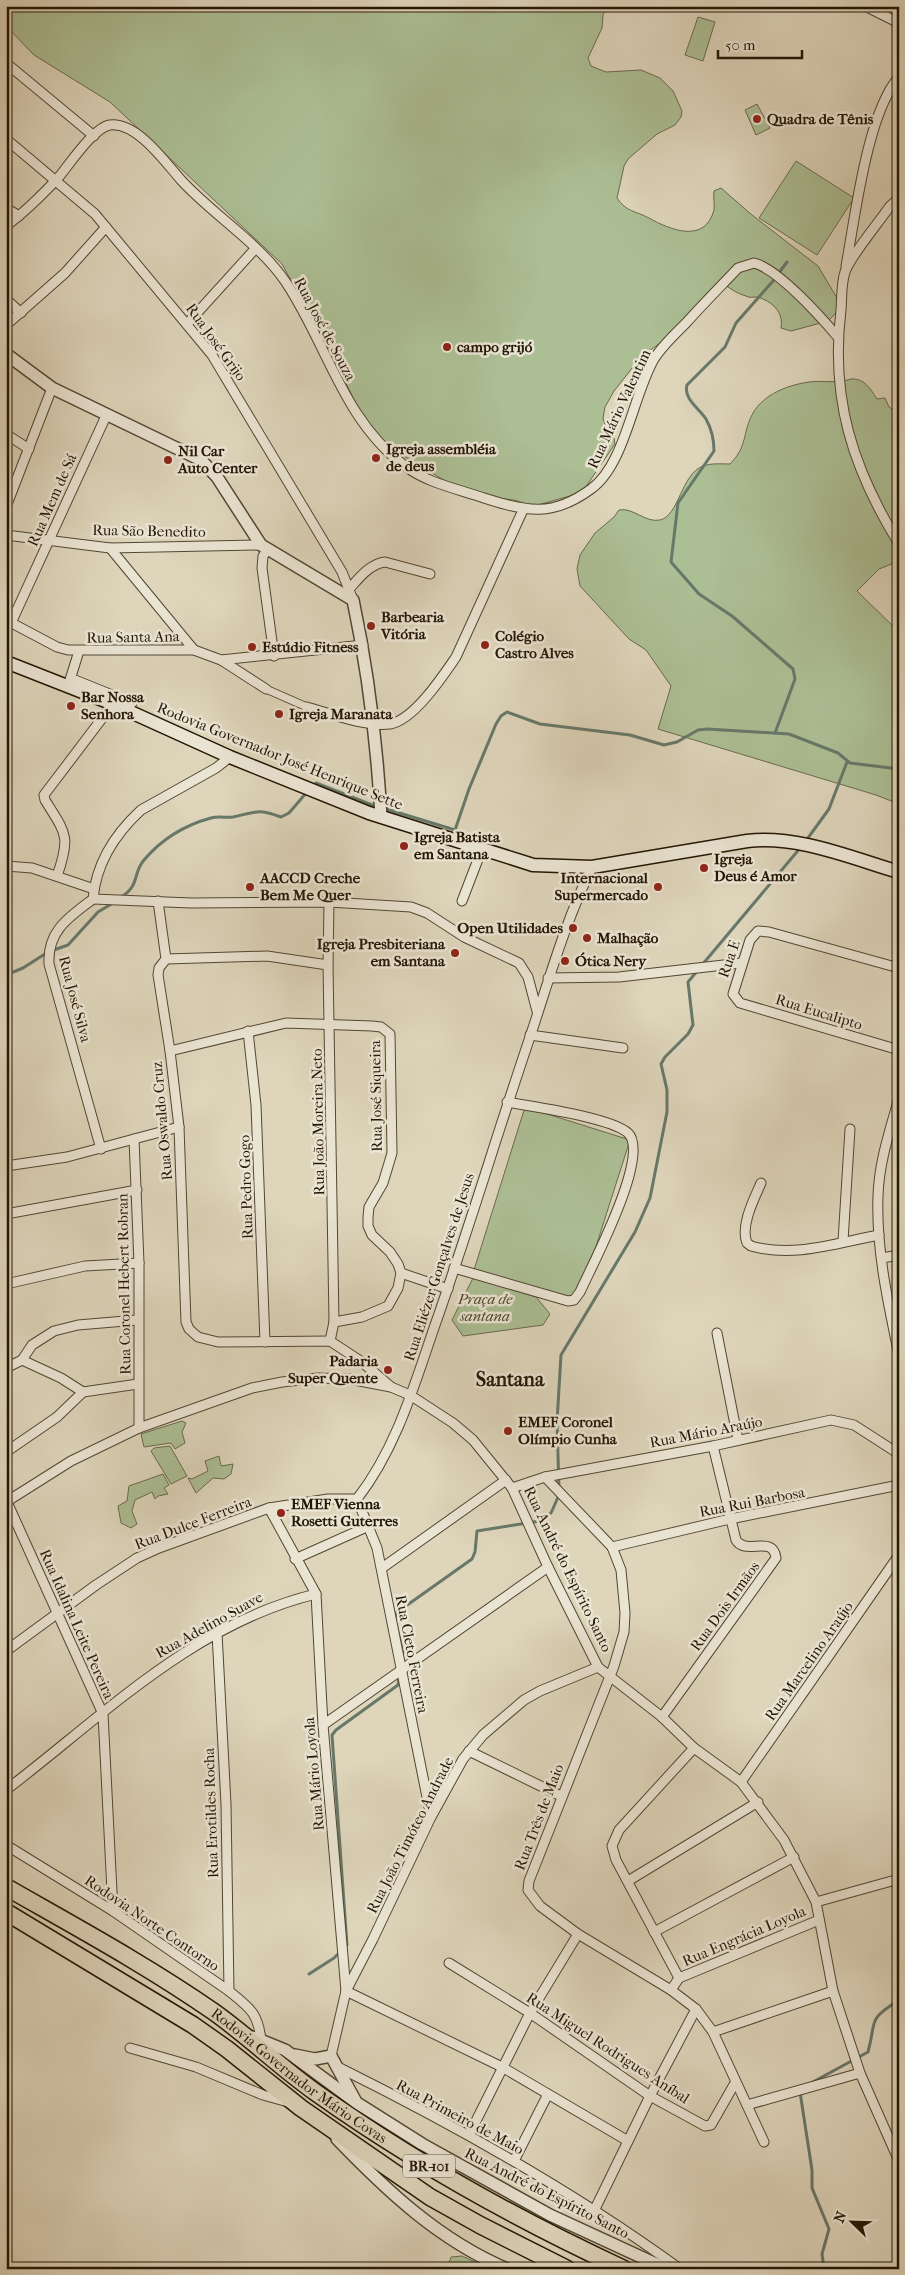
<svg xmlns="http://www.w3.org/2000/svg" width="905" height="2275" viewBox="0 0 905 2275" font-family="'IM FELL French Canon',serif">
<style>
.green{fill:#acbe94;stroke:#686a4c}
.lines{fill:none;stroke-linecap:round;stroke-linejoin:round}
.stream{stroke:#67786a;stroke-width:3}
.pedestrian-casing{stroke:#524632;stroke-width:9}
.minor-casing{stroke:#524632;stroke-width:11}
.tertiary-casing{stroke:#524632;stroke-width:14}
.secondary-casing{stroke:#241604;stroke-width:15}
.motorway-casing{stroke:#241604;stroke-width:19}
.pedestrian{stroke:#eae4d3;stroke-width:7}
.minor{stroke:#eae4d3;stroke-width:9}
.tertiary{stroke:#eae4d3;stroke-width:11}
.secondary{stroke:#eae4d3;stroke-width:12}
.motorway{stroke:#ded5bb;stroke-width:16}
.poi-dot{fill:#8f2418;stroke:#eae4d3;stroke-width:2}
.labels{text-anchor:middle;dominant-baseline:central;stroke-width:5;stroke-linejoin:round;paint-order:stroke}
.shield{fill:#eae4d3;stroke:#5f5442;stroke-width:1}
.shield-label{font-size:14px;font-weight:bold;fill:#241604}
.poi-label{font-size:15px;font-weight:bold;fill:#241604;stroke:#eae4d3;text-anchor:start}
.street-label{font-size:15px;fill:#241604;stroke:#eae4d3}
.park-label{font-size:15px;font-style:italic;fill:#4d482f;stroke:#eae4d3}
.district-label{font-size:20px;font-weight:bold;fill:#241604;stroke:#eae4d3}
</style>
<rect width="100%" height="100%" fill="#ded5bb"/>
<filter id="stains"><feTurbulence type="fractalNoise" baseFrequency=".004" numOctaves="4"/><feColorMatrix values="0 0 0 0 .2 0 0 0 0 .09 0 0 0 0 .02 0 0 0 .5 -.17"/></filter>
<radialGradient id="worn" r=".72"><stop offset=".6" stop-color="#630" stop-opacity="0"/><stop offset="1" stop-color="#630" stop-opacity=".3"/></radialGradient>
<!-- green -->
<g class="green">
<path d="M6 6H607L603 15 602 28 588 58 591 66 606 72 641 70 660 78 673 91 682 111 681 117 675 125 657 134 628 159 624 166 617 198C626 212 636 211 649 218 670 230 705 244 714 210 715 205 713 197 714 191L721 188 752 215 818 266 837 298V312L828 321 791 331 781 328C784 312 772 301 757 297 753 297 749 298 746 296 738 294 731 289 725 285L667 338 641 357 614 391 605 407 603 418 608 433 614 438 615 444 585 488 570 496 534 506 514 500 488 497 449 483 388 447 365 422 332 355 282 264 110 102 34 55 6 26Z"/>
<path d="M698 17 715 22 703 61 685 55Z"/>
<path d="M757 104 770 128 756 135 745 110Z"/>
<path d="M796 161 854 198 817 255 759 218Z"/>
<path d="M851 379C864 378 870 388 877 399L885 398 889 407 899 413V561L879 569 857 591 899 632V804L876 795 658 729 671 686 646 650 629 639 580 586 577 569 580 555 595 533 614 517 619 510C633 507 645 523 660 520 679 516 681 474 703 466 711 463 721 464 730 464 748 446 742 433 753 413 764 394 788 385 809 382 823 380 837 384 851 379Z"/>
<path d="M525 1107 630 1140 578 1303 474 1270Z"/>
<path d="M473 1278 536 1297 550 1314 543 1325 463 1336 452 1320Z"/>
<path d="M182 1421 186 1423 182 1432 185 1443 175 1449 171 1443 144 1447 141 1434Z"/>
<path d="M170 1446 187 1476 171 1484 151 1451 154 1448Z"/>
<path d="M219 1456 221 1466 233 1464 231 1474 224 1479 213 1478 196 1493 188 1478 192 1479 208 1471 205 1461Z"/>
<path d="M163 1474 169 1485 164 1488 168 1494 158 1496 155 1499 152 1492 135 1500 132 1511 137 1524 131 1528 121 1523 118 1506 127 1501 129 1486Z"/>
<path d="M462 2256 490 2269H447L451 2257Z"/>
</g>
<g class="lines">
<!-- stream -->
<g class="stream">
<path d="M775 733 795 679 793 669 732 616 699 594 671 562 678 503 714 451C714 441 711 428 706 419 700 409 683 399 687 385L725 347 736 323 773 281 787 262"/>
<path d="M312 787 316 783 377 807"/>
<path d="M383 808 455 830 469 789 496 724 501 716 507 712 540 724 630 735 664 745 677 742 698 730 707 729 789 734 838 753 850 763 899 769"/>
<path d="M805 842 829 809 847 762"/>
<path d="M120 898C141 885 132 874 144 860 161 840 185 825 211 818 218 816 226 818 233 817 256 812 258 808 281 817L289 813 307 792"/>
<path d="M702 965 801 847"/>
<path d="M6 975 23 968 48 952 68 945 98 912 113 903"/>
<path d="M559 1488 557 1422 561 1355 635 1232 650 1198 667 1112V1090L661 1064 665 1057 688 1034 693 1025 688 982 698 970"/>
<path d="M395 1619 396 1613 472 1559 475 1552 477 1531 540 1521 551 1513 559 1495"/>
<path d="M397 1628 403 1652 402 1658"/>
<path d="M309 1974 334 1958 347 1945 332 1735 336 1730 398 1685 399 1677"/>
<path d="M811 2083 868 2052C877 2020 866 2021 899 2000"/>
<path d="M800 2092 812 2170V2188L829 2229 822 2254 824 2269"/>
</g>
<defs>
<path id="pedestrian" d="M266 689 307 707"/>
<g id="minor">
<path d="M865 6 899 23"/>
<path d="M6 63 94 136"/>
<path d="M6 139 95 214 212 355 342 572 353 600"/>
<path d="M899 198 890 206C880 221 849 258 845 272 841 284 842 298 841 310 830 399 853 469 899 544"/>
<path d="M6 208 19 216"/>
<path d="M6 226C25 212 42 195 58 178 69 165 94 127 110 125 137 122 165 162 181 180 213 215 258 242 285 281 327 343 342 419 405 466 427 483 458 489 484 498 527 512 553 517 591 489 625 465 633 395 654 359 662 346 675 334 686 323 703 304 721 286 738 268L754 263C778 269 820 316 837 336"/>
<path d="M846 266C855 218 867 113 899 77"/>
<path d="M6 299 21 313"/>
<path d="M187 324 255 249"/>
<path d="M6 325 65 273 106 227"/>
<path d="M6 434 29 449"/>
<path d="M6 507 52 388"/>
<path d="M6 535 110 548 261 545"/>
<path d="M110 548 194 650"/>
<path d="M268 549 263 556 262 568 274 656"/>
<path d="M350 588C360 577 370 564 385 562L430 574"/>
<path d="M6 620 57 647 68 650H194L221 660 266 689"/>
<path d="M11 623 106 416"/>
<path d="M221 660 363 645"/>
<path d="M75 680 132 703"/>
<path d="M68 686 79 651"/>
<path d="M307 707C332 714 364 727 390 724 414 720 443 676 456 657L523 510"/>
<path d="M6 866 32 868 94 889"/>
<path d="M57 876C71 836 66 834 45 800L44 795 113 704"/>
<path d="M93 899 191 903 329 902 411 907 427 913 464 937 519 963 528 977 537 1011"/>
<path d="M158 901 166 959 159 968 158 975 170 1051 179 1127 186 1322 189 1329 198 1337 218 1342 330 1341 362 1362 391 1387"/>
<path d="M462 901 482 849"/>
<path d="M329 902 328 965 334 1322 330 1341"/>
<path d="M166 959 267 956 328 965"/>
<path d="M899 968 769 932 758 931 750 940 733 994 740 1003 899 1050"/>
<path d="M548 978 619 977 741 963"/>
<path d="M248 1031 256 1105 265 1342"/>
<path d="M530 1035 623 1048"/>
<path d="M170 1051 286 1023 372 1026 381 1027 390 1034 392 1153 383 1183 369 1207 368 1217V1226L372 1235 390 1252 398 1264 401 1273 398 1288 388 1306 362 1317 334 1322"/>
<path d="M899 1098C890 1130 879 1162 878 1196 876 1249 888 1303 899 1355"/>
<path d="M134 1139 139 1263V1428"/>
<path d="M101 1149 49 964C47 931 69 917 93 899 96 864 115 834 141 810L216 768 230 757"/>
<path d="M6 1166 67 1157 179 1127"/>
<path d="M761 1183C754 1199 740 1226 747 1243L751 1246C794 1258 836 1243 879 1235"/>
<path d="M6 1214 137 1190"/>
<path d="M843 1241 850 1129"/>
<path d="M882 1258 899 1255"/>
<path d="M454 1268 568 1301 574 1300 580 1292C592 1265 651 1155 628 1133 610 1117 533 1107 507 1102"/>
<path d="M401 1273 448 1289"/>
<path d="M6 1284 85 1266 139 1263"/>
<path d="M717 1333 738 1440"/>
<path d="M22 1360 61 1378 83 1392 138 1384"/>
<path d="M6 1368 22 1360 32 1345 54 1331 78 1325 137 1320"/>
<path d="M6 1452 57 1417 83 1392"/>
<path d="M545 1477 612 1547 621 1570 625 1613 624 1632 614 1666 529 1881 528 1890 540 1906 578 1934 671 1990"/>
<path d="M512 1488 545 1477 713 1446 831 1420 854 1425 899 1454"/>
<path d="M357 1499C396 1449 414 1386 434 1328 468 1232 497 1134 530 1037 549 980 565 922 592 867"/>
<path d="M357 1499 377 1548 431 1817"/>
<path d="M6 1502 71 1461 139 1428 252 1388 282 1382 318 1378 349 1379 391 1387 410 1395 453 1423 473 1440 512 1488 548 1567 598 1667 662 1717 694 1748 741 1782 784 1840 816 1902 833 1991 860 2073 899 2161"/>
<path d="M7 1502 103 1714 113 1911"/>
<path d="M269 1508 316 1594 323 1725 346 1991"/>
<path d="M612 1547 730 1519 899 1485"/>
<path d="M295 1559 369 1526"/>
<path d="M382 1568 506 1480"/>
<path d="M217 1633 226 1804 229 1991"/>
<path d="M6 1651 96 1585 137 1558 159 1548 269 1508 328 1499H357"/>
<path d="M662 1717 776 1558C773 1534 745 1556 736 1540L713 1446"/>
<path d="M323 1725 548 1567"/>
<path d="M694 1748 619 1830 612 1846 616 1860 679 1978 671 1990 696 2009 713 2032 764 2142"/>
<path d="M469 1751 561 1796"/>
<path d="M741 1782 899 1555"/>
<path d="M6 1790C103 1716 194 1623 316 1594"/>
<path d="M6 1845 113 1911 229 1991C250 2008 258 2013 261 2040"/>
<path d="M628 1881 758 1802"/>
<path d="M816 1902 899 1879"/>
<path d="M654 1932 794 1857"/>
<path d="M449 1963 530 2013 650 2096 705 2126 711 2125 735 2083"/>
<path d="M679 1978 819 1920"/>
<path d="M346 1991 502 2067 628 2141"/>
<path d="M713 2032 833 1991"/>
<path d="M130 2048 196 2067 263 2095 288 2102"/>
<path d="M331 2056 346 1991 373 1939 431 1817 463 1759 483 1735 524 1700 540 1691 598 1667"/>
<path d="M336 2066C455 2125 572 2190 680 2269"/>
<path d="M747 2105 860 2073"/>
<path d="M469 2135 530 2013 578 1934"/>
<path d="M514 2161 548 2094"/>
<path d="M594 2211 650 2096 696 2009"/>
</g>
<g id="tertiary">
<path d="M6 354 52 388 201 460 217 477 261 545 353 600C368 671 377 744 381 817"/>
<path d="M253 2037 285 2050 357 2103 422 2144 550 2215 667 2269"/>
<path d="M295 2055 315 2059 331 2056 355 2100"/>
<path d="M337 2139C387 2191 439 2240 507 2269"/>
</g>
<path id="secondary" d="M6 662 113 704 230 757 369 813 533 865 592 867 747 841C798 835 851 858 899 872"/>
<g id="motorway">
<path id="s1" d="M6 1887C76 1927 148 1966 214 2012 249 2037 280 2067 315 2092 412 2161 516 2219 624 2269"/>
<path d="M6 1912 193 2025 227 2049 301 2108 430 2197 480 2225 567 2269"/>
</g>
</defs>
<!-- pedestrian casing -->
<use href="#pedestrian" class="pedestrian-casing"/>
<!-- minor casing -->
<use href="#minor" class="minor-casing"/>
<!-- tertiary casing -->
<use href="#tertiary" class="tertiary-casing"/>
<!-- secondary casing -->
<use href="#secondary" class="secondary-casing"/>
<!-- motorway casing -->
<use href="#motorway" class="motorway-casing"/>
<!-- pedestrian -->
<use href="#pedestrian" class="pedestrian"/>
<!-- minor -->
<use href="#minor" class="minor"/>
<!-- tertiary -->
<use href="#tertiary" class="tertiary"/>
<!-- secondary -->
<use href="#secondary" class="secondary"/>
<!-- motorway -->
<use href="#motorway" class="motorway"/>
</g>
<!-- markers -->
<g class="poi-dot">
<circle cx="757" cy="119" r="5"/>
<circle cx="447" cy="347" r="5"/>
<circle cx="376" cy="458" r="5"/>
<circle cx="168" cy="460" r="5"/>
<circle cx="371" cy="626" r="5"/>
<circle cx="485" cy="645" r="5"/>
<circle cx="252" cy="647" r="5"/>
<circle cx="71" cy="706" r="5"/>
<circle cx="279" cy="714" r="5"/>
<circle cx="404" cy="846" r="5"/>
<circle cx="704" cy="868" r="5"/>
<circle cx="250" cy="887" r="5"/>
<circle cx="658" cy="887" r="5"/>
<circle cx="573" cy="928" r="5"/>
<circle cx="587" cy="938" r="5"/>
<circle cx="455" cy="953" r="5"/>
<circle cx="565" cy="961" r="5"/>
<circle cx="388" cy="1370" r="5"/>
<circle cx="508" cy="1431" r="5"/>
<circle cx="281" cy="1513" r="5"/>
</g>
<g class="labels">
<!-- shield labels -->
<rect class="shield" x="403" y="2154.5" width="52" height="23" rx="4"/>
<g class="shield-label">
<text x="429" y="2166">BR-101</text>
</g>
<!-- poi labels -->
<g class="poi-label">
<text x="767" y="119">Quadra de Tênis</text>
<text x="457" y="347">campo grijó</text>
<text x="386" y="449">Igreja assembléia<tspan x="386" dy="17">de deus</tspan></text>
<text x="178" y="451">Nil Car<tspan x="178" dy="17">Auto Center</tspan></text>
<text x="381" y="617">Barbearia<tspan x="381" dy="17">Vitória</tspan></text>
<text x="495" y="636">Colégio<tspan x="495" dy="17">Castro Alves</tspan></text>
<text x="262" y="647">Estúdio Fitness</text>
<text x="81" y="697">Bar Nossa<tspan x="81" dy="17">Senhora</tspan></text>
<text x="289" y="714">Igreja Maranata</text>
<text x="414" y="837">Igreja Batista<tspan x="414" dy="17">em Santana</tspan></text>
<text x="714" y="859">Igreja<tspan x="714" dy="17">Deus é Amor</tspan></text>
<text x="260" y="878">AACCD Creche<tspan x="260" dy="17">Bem Me Quer</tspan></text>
<text x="648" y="878" text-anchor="end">Internacional<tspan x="648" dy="17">Supermercado</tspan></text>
<text x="563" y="928" text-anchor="end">Open Utilidades</text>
<text x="597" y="938">Malhação</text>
<text x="445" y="944" text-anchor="end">Igreja Presbiteriana<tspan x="445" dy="17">em Santana</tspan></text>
<text x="575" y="961">Ótica Nery</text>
<text x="378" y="1361" text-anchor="end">Padaria<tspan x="378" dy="17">Super Quente</tspan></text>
<text x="518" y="1422">EMEF Coronel<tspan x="518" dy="17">Olímpio Cunha</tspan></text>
<text x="291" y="1504">EMEF Vienna<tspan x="291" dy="17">Rosetti Guterres</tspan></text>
</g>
<!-- street labels -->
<g class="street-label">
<text transform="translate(325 329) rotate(62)">Rua José de Souza</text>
<text transform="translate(216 342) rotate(54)">Rua José Grijo</text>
<text transform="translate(619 409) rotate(-65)">Rua Mário Valentim</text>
<text transform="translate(52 500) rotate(-66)">Rua Mem de Sá</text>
<text transform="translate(149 531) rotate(1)">Rua São Benedito</text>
<text transform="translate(133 637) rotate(-1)">Rua Santa Ana</text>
<text transform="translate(280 756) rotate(22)">Rodovia Governador José Henrique Sette</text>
<text transform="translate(729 959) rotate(-71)">Rua E</text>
<text transform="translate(75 999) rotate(75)">Rua José Silva</text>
<text transform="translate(819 1012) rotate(17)">Rua Eucalipto</text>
<text transform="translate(376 1096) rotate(-91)">Rua José Siqueira</text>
<text transform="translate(162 1121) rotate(-95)">Rua Oswaldo Cruz</text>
<text transform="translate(318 1122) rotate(-91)">Rua João Moreira Neto</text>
<text transform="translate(246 1187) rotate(-92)">Rua Pedro Gogo</text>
<text transform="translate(439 1267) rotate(-72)">Rua Eliézer Gonçalves de Jesus</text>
<text transform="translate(124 1284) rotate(-91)">Rua Coronel Hebert Robran</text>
<text transform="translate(706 1432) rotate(-11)">Rua Mário Araújo</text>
<text transform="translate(752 1502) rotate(-11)">Rua Rui Barbosa</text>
<text transform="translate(193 1523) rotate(-21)">Rua Dulce Ferreira</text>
<text transform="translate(568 1569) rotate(64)">Rua André do Espírito Santo</text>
<text transform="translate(725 1606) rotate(-54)">Rua Dois Irmãos</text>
<text transform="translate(77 1624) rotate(66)">Rua Idalina Leite Pereira</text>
<text transform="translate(209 1625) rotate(-29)">Rua Adelino Suave</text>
<text transform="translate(412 1654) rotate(79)">Rua Cleto Ferreira</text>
<text transform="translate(809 1661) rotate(-55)">Rua Marcelino Araújo</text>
<text transform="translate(314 1774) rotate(-95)">Rua Mário Loyola</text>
<text transform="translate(211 1813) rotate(-92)">Rua Erotildes Rocha</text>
<text transform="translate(539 1817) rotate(-69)">Rua Três de Maio</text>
<text transform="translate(410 1835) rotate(-63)">Rua João Timóteo Andrade</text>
<text transform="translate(152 1923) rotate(34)">Rodovia Norte Contorno</text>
<text transform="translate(744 1936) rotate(-23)">Rua Engrácia Loyola</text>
<text transform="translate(608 2048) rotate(33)">Rua Miguel Rodrigues Aníbal</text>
<text stroke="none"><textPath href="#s1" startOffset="349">Rodovia Governador Mário Covas</textPath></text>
<text transform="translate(460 2117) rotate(28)">Rua Primeiro de Maio</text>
<text transform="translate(547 2193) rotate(27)">Rua André do Espírito Santo</text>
</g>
<!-- park labels -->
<g class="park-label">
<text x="485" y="1299">Praça de<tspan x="485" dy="17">santana</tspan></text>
</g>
<!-- district labels -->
<g class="district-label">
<text x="510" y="1379">Santana</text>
</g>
</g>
<!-- margin -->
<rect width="905" height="2275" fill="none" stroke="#ded5bb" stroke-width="25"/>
<rect x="8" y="8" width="890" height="2260" fill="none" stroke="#241604" stroke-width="2.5"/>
<rect x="12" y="12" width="880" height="2250" fill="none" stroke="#241604"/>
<!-- north arrow -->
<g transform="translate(852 2222) rotate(293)" stroke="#eae4d3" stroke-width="4" paint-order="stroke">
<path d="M0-4L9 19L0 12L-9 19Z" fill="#241604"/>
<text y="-8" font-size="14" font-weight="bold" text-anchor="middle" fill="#241604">N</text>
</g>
<!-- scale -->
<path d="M718 50v8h84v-8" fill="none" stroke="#241604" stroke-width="2.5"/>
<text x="725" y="50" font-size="15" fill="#241604" stroke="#eae4d3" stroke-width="4" paint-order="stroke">50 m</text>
<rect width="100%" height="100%" filter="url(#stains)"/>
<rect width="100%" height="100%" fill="url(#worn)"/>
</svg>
